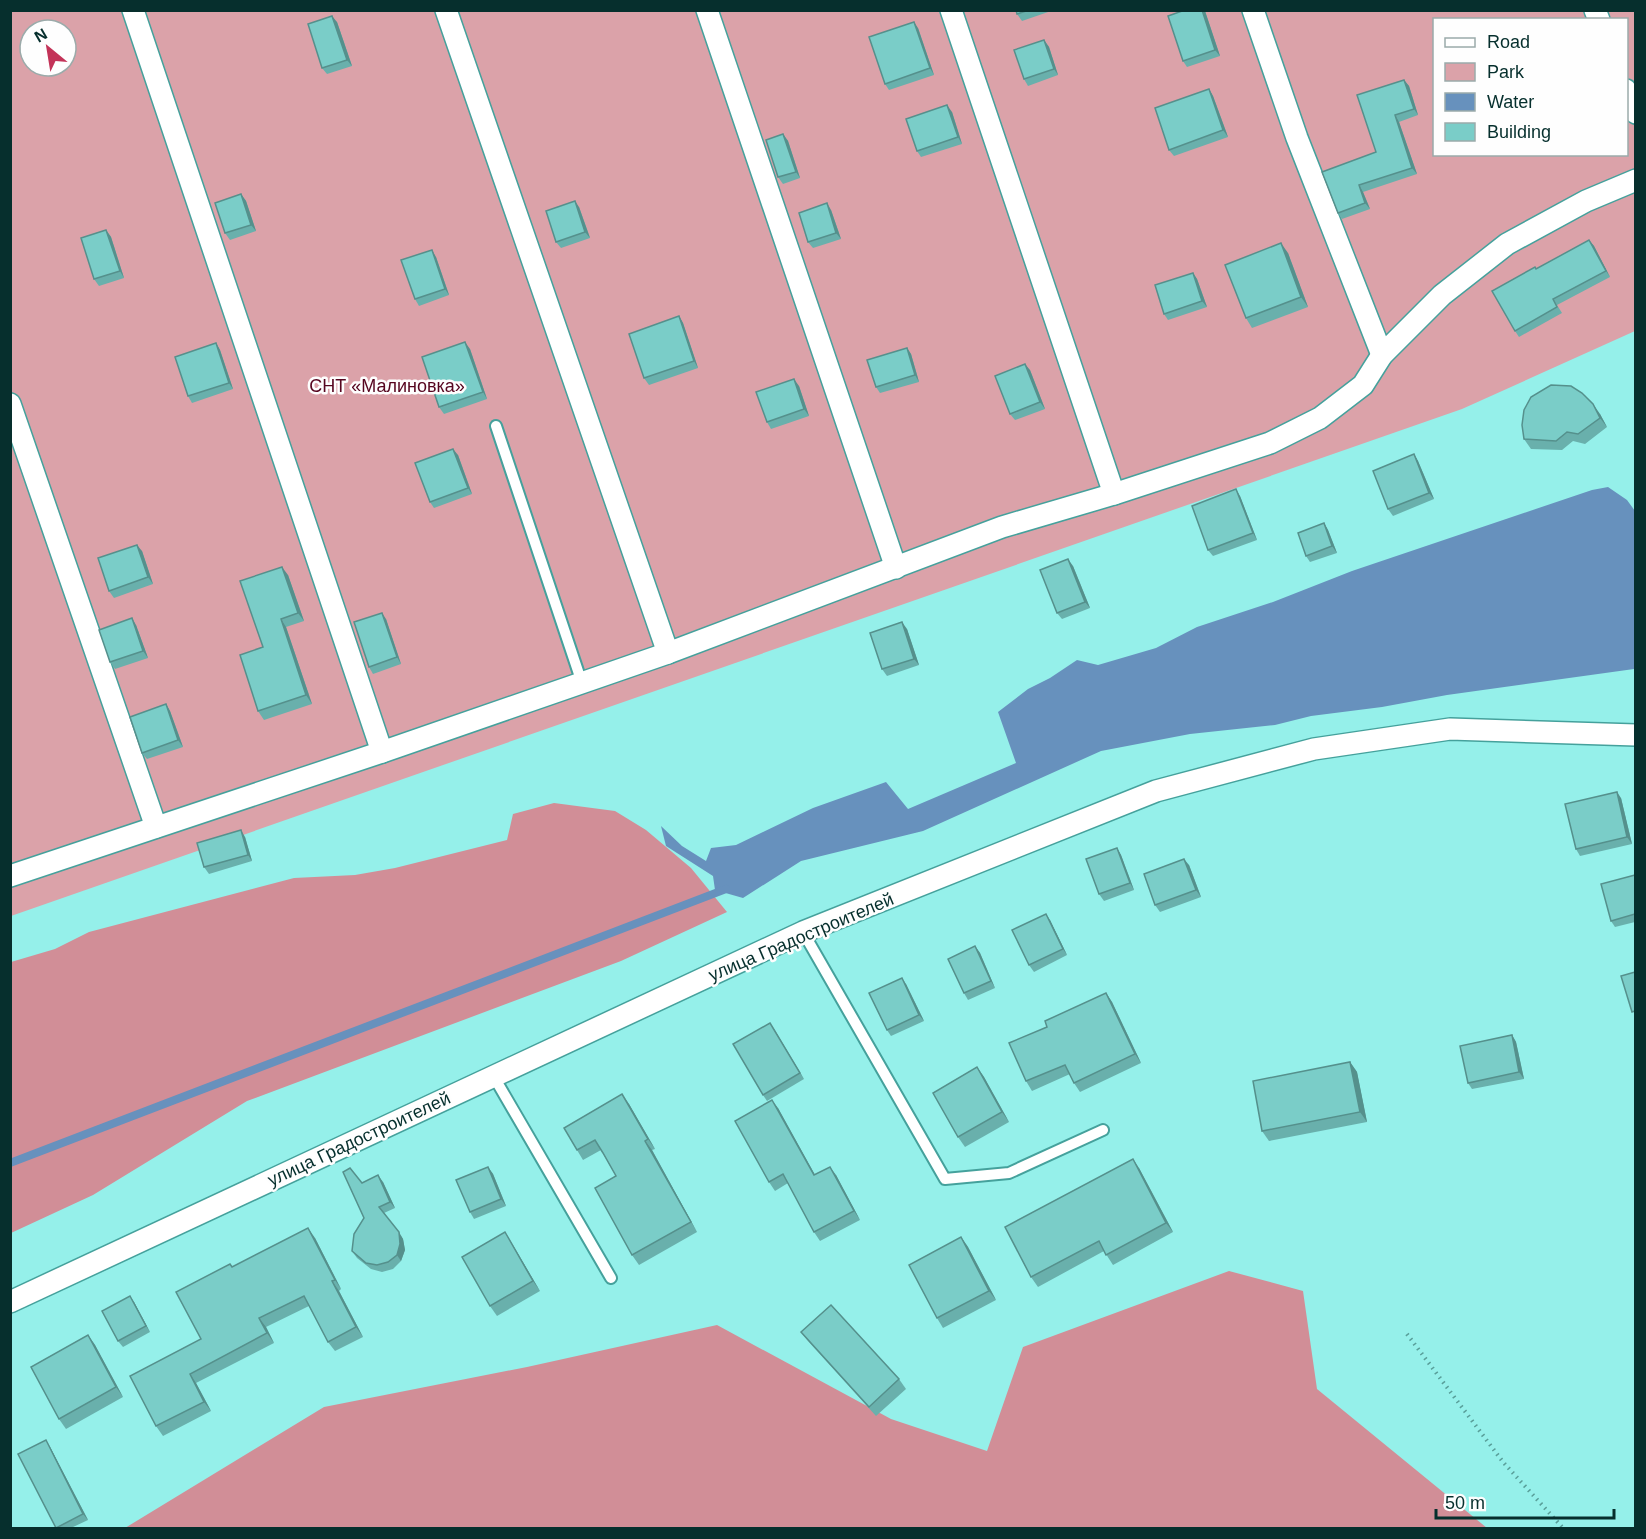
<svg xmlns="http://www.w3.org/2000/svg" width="1646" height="1539" viewBox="0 0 1646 1539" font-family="Arial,sans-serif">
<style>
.green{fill:#dba2a9;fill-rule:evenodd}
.forest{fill:#d18e97}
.water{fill:#6791bd}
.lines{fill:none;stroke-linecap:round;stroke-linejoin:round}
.stream{stroke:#6791bd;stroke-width:8}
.lane-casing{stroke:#45a19c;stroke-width:14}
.street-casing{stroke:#45a19c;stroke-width:24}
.path{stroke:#599f9a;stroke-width:4;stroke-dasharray:1.5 4.5;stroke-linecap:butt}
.lane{stroke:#fff;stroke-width:10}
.street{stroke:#fff;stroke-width:21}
.wall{fill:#69b0ac}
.shaded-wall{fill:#55908c}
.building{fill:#7acdc8;stroke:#55908c;stroke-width:1.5}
.labels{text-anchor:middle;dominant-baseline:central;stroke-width:5;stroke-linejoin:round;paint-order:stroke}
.park-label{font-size:18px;fill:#56051f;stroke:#fefefe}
.street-label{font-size:18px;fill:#062f2d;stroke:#fefefe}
</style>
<rect width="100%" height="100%" fill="#95f0ea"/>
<!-- green -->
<path class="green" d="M10 11H1635V331L1462 409 11 916ZM1434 20H1626V154H1434ZM30 30H66V66H30Z"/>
<!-- forest -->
<g class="forest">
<path d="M554 803 615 811 646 830 691 868 727 912 621 961 247 1101 93 1195 11 1233V962L55 949 89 932 294 878 355 875 395 868 507 840 513 814Z"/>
<path d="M1229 1271 1303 1291 1317 1389 1487 1528H125L324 1407 527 1367 717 1325 891 1419 987 1451 1023 1347Z"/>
</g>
<!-- water -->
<path class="water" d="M1608 487 1627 500 1635 511 1634 669 1447 695 1382 707 1311 716 1275 725 1190 734 1101 751 923 831 801 861 743 898 715 890 713 876 666 846 661 826 682 846 706 861 711 848 736 845 813 808 886 782 908 809 1016 763 998 712 1028 689 1050 678 1077 660 1098 665 1156 648 1197 627 1273 602 1352 571 1592 490Z"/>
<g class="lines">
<!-- stream -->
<path class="stream" d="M10 1163 726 889"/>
<defs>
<g id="lane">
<path d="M496 426 582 683"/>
<path d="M803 932 945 1179 1009 1173 1103 1130"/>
<path d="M494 1077 611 1278"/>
</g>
<g id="street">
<path d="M133 10 382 752"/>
<path d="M446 10 668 653"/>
<path d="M707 10 896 568"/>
<path d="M951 10 1114 494"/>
<path d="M1253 10 1297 138 1382 355"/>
<path d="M1595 10 1599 20"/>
<path d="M1626 90 1636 113"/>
<path d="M10 404 156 827"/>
<path d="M10 876 382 752 668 653 1002 527 1114 494 1270 443 1320 418 1363 385 1382 355 1442 295 1507 244 1586 201 1636 180"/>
<path d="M10 1302 803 932 1156 791 1314 749 1450 729 1636 735"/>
</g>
</defs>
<!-- lane casing -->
<use href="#lane" class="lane-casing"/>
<!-- street casing -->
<use href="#street" class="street-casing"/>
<!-- path -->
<path class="path" d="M1407 1334 1503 1462 1563 1528"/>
<!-- lane -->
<use href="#lane" class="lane"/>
<!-- street -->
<use href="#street" class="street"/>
</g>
<!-- wall -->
<g class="wall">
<path d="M1016 10H1054L1022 21 1017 14Z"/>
<path d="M1205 11 1220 56 1187 67 1183 61Z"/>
<path d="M337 22 352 66 327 74 322 68Z"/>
<path d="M918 28 934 75 889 90 885 84Z"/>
<path d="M1044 40 1049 47 1058 75 1028 86 1024 79Z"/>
<path d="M1404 80 1409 86 1418 115 1399 122 1417 174 1363 192 1370 209 1342 219 1338 213 1376 152Z"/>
<path d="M1209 89 1213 96 1228 137 1174 156 1169 150Z"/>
<path d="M952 112 962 144 921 157 917 151Z"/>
<path d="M783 134 788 141 800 178 783 184 778 177Z"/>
<path d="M241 194 246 201 256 231 230 240 225 233Z"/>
<path d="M579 207 590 238 561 248 556 242Z"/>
<path d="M831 210 841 239 813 248 808 242Z"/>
<path d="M106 230 111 237 124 278 99 286 94 279Z"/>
<path d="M1589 240 1594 246 1610 277 1557 305 1562 313 1519 337 1515 331 1536 269Z"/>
<path d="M1288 253 1308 307 1252 328 1246 318Z"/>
<path d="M436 257 449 295 419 306 415 299Z"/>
<path d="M1193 273 1197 279 1207 307 1168 320 1164 314Z"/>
<path d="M679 316 683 323 698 368 649 385 644 378Z"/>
<path d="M216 343 220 350 233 389 192 403 188 396Z"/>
<path d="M907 348 911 354 919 382 880 393 876 387Z"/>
<path d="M470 349 487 399 444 414 439 407Z"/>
<path d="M1030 370 1045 409 1015 420 1010 414Z"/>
<path d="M799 386 809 416 771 429 767 422Z"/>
<path d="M1600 414 1607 427 1585 444 1573 441 1562 450 1531 449 1524 439Z"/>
<path d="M1414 454 1418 461 1434 499 1393 516 1388 509Z"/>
<path d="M458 455 472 494 434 508 430 502Z"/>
<path d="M1240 496 1257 540 1213 556 1208 550Z"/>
<path d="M1324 523 1328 530 1337 553 1310 562 1306 556Z"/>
<path d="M142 551 153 584 114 598 109 591Z"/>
<path d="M1073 566 1090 608 1062 619 1057 613Z"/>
<path d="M288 575 304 621 286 627 312 704 264 720 258 711 263 647Z"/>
<path d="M386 619 401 664 373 674 369 667Z"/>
<path d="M136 625 148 658 115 669 110 662Z"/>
<path d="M907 629 919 665 887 676 882 669Z"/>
<path d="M166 704 170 711 183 747 147 759 142 753Z"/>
<path d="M1621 798 1632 844 1580 856 1576 849Z"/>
<path d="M245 837 252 861 209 874 204 867Z"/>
<path d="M1117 848 1121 855 1134 890 1104 901 1099 894Z"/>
<path d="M1189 865 1201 897 1160 912 1155 905Z"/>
<path d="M1635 875V922L1615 927 1611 921Z"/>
<path d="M1050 920 1067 955 1034 972 1029 965Z"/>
<path d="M975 946 980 953 995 988 968 1000 964 993Z"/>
<path d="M906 984 924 1021 891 1036 887 1030Z"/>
<path d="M1106 993 1112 1002 1141 1063 1080 1092 1074 1083 1070 1074 1032 1091 1026 1081 1047 1027Z"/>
<path d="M774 1029 804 1079 767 1101 763 1095Z"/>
<path d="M1512 1035 1516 1042 1524 1079 1472 1089 1468 1083Z"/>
<path d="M1350 1062 1357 1072 1367 1122 1269 1141 1262 1131Z"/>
<path d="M977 1067 984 1077 1009 1122 965 1147 958 1137Z"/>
<path d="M629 1104 655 1149 652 1150 697 1232 639 1265 632 1255 616 1176 601 1150 583 1160 577 1150Z"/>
<path d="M778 1108 815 1175H836L860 1220 820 1241 814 1232 788 1183 775 1191 769 1182Z"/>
<path d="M488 1167 493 1174 506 1206 474 1219 470 1212Z"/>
<path d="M1139 1168 1173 1232 1113 1265 1104 1251 1038 1287 1031 1277Z"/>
<path d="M383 1182 395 1208 384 1213 403 1239 405 1250 401 1261 393 1269 382 1272 371 1269 357 1258 352 1251 364 1218 362 1183Z"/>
<path d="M505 1232 511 1242 540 1291 497 1316 490 1306Z"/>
<path d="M961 1237 968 1247 996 1300 943 1328 937 1318Z"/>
<path d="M315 1238 341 1289 339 1291 363 1337 335 1351 328 1342 309 1306 266 1327 274 1343 196 1383 211 1411 163 1436 156 1426 201 1339 230 1264 233 1267Z"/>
<path d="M134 1302 150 1332 123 1347 118 1341Z"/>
<path d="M801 1332 899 1379 906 1389 876 1416 808 1341Z"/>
<path d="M88 1335 95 1345 123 1397 66 1429 59 1419Z"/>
<path d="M50 1447 88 1520 71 1528H56Z"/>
</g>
<!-- shaded-wall -->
<g class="shaded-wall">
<path d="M1202 10 1205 11 1220 56 1215 50Z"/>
<path d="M332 16 337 22 352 66 347 60Z"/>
<path d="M914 22 918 28 934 75 930 68Z"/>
<path d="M1044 40 1049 47 1058 75 1054 69Z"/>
<path d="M1404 80 1409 86 1418 115 1414 109Z"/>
<path d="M1209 89 1213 96 1228 137 1223 130Z"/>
<path d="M947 105 952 112 962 144 958 137Z"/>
<path d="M1395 115 1399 122 1417 174 1412 168Z"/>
<path d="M783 134 788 141 800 178 796 172Z"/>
<path d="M1359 185 1363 192 1370 209 1365 203Z"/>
<path d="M241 194 246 201 256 231 251 225Z"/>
<path d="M575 201 579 207 590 238 585 232Z"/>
<path d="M827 203 831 210 841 239 836 233Z"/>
<path d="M106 230 111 237 124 278 120 271Z"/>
<path d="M1589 240 1594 246 1610 277 1606 271Z"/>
<path d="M1281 243 1288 253 1308 307 1301 297Z"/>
<path d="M432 250 436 257 449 295 445 289Z"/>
<path d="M1193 273 1197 279 1207 307 1202 301Z"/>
<path d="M679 316 683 323 698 368 694 361Z"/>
<path d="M465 342 470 349 487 399 483 392Z"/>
<path d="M216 343 220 350 233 389 229 383Z"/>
<path d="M907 348 911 354 919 382 915 375Z"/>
<path d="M1025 364 1030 370 1045 409 1040 402Z"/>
<path d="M794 379 799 386 809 416 804 409Z"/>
<path d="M1593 404 1600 414 1607 427 1600 418Z"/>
<path d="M453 449 458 455 472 494 468 488Z"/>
<path d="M1414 454 1418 461 1434 499 1429 493Z"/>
<path d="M1236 489 1240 496 1257 540 1253 533Z"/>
<path d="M1324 523 1328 530 1337 553 1332 546Z"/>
<path d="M137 545 142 551 153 584 148 577Z"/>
<path d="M1068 559 1073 566 1090 608 1085 602Z"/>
<path d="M282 567 288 575 304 621 298 613Z"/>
<path d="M382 613 386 619 401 664 397 657Z"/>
<path d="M132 618 136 625 148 658 143 651Z"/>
<path d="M281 619 286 627 312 704 306 695Z"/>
<path d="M902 622 907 629 919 665 914 659Z"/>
<path d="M166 704 170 711 183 747 178 740Z"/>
<path d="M1617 792 1621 798 1632 844 1627 837Z"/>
<path d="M241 830 245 837 252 861 248 855Z"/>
<path d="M1117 848 1121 855 1134 890 1130 883Z"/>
<path d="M1184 859 1189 865 1201 897 1196 890Z"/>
<path d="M1046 914 1050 920 1067 955 1063 949Z"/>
<path d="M975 946 980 953 995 988 991 981Z"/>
<path d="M902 978 906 984 924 1021 919 1015Z"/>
<path d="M1106 993 1112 1002 1141 1063 1135 1054Z"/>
<path d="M770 1023 774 1029 804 1079 800 1073Z"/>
<path d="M1512 1035 1516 1042 1524 1079 1519 1072Z"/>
<path d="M1350 1062 1357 1072 1367 1122 1360 1112Z"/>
<path d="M977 1067 984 1077 1009 1122 1002 1112Z"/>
<path d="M622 1094 629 1104 655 1149 648 1139Z"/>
<path d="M772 1100 778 1108 820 1184 814 1175Z"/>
<path d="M645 1141 652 1150 697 1232 691 1222Z"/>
<path d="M1133 1159 1139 1168 1173 1232 1166 1223Z"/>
<path d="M488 1167 493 1174 506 1206 501 1199Z"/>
<path d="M830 1167 836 1175 860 1220 854 1211Z"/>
<path d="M378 1175 383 1182 395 1208 390 1202Z"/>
<path d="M308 1228 315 1238 341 1289 335 1280Z"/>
<path d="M399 1232 403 1239 405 1250 401 1261 397 1255Z"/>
<path d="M505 1232 511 1242 540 1291 533 1281Z"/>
<path d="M961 1237 968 1247 996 1300 989 1291Z"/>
<path d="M332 1281 339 1291 363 1337 356 1327Z"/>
<path d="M130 1296 134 1302 150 1332 146 1326Z"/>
<path d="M259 1318 266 1327 274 1343 267 1333Z"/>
<path d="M88 1335 95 1345 123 1397 116 1387Z"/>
<path d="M190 1374 196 1383 211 1411 204 1402Z"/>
<path d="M46 1440 50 1447 88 1520 83 1514Z"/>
</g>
<!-- building -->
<g class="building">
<path d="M1016 10H1029L1017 14Z"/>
<path d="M1185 10H1202L1215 50 1183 61 1168 16Z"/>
<path d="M332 16 347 60 322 68 308 24Z"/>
<path d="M914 22 930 68 885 84 869 37Z"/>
<path d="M1044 40 1054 69 1024 79 1014 50Z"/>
<path d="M1404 80 1414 109 1395 115 1412 168 1359 185 1365 203 1338 213 1322 172 1376 152 1357 95Z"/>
<path d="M1209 89 1223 130 1169 150 1155 108Z"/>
<path d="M947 105 958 137 917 151 906 119Z"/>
<path d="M783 134 796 172 778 177 766 140Z"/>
<path d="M241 194 251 225 225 233 215 203Z"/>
<path d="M575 201 585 232 556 242 546 211Z"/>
<path d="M827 203 836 233 808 242 799 213Z"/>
<path d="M106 230 120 271 94 279 81 238Z"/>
<path d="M1589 240 1606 271 1553 299 1557 307 1515 331 1492 291 1535 267 1536 269Z"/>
<path d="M1281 243 1301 297 1246 318 1225 265Z"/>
<path d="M432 250 445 289 415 299 401 260Z"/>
<path d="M1193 273 1202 301 1164 314 1155 285Z"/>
<path d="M679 316 694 361 644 378 629 334Z"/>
<path d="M465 342 483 392 439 407 422 357Z"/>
<path d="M216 343 229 383 188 396 175 357Z"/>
<path d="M907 348 915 375 876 387 867 360Z"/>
<path d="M1025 364 1040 402 1010 414 995 376Z"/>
<path d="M794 379 804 409 767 422 756 392Z"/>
<path d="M1551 385 1571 386 1582 393 1593 404 1600 418 1578 434 1567 432 1556 441 1524 439 1522 425 1524 410 1531 397Z"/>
<path d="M453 449 468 488 430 502 415 463Z"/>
<path d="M1414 454 1429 493 1388 509 1373 471Z"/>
<path d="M1236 489 1253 533 1208 550 1192 506Z"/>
<path d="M1324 523 1332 546 1306 556 1298 533Z"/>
<path d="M137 545 148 577 109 591 98 558Z"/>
<path d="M1068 559 1085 602 1057 613 1040 570Z"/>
<path d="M282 567 298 613 281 619 306 695 258 711 240 655 263 647 240 581Z"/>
<path d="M382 613 397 657 369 667 354 622Z"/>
<path d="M132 618 143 651 110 662 99 630Z"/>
<path d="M902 622 914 659 882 669 870 633Z"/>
<path d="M166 704 178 740 142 753 130 717Z"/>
<path d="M1617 792 1627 837 1576 849 1565 804Z"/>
<path d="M241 830 248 855 204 867 197 843Z"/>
<path d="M1117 848 1130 883 1099 894 1086 859Z"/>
<path d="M1184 859 1196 890 1155 905 1144 874Z"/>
<path d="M1635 875V914L1611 921 1601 884Z"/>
<path d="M1046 914 1063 949 1029 965 1012 930Z"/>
<path d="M975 946 991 981 964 993 948 959Z"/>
<path d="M1635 972V1011L1632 1012 1621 976Z"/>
<path d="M902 978 919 1015 887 1030 869 993Z"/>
<path d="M1106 993 1135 1054 1074 1083 1065 1065 1026 1081 1009 1043 1047 1027 1045 1021Z"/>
<path d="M770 1023 800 1073 763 1095 733 1044Z"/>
<path d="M1512 1035 1519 1072 1468 1083 1460 1046Z"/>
<path d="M1350 1062 1360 1112 1262 1131 1253 1081Z"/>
<path d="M977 1067 1002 1112 958 1137 933 1093Z"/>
<path d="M622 1094 648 1139 645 1141 691 1222 632 1255 595 1188 616 1176 603 1153 595 1140 577 1150 564 1128Z"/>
<path d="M772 1100 814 1175 830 1167 854 1211 814 1232 783 1174 769 1182 735 1121Z"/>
<path d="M1133 1159 1166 1223 1106 1255 1099 1241 1031 1277 1005 1227Z"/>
<path d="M488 1167 501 1199 470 1212 456 1180Z"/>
<path d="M350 1168 362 1183 378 1175 390 1202 379 1207 399 1232 400 1244 397 1255 388 1262 377 1265 366 1263 352 1251 354 1234 364 1218 343 1172Z"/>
<path d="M308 1228 335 1280 332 1281 356 1327 328 1342 304 1296 259 1318 267 1333 190 1374 204 1402 156 1426 130 1376 201 1339 176 1292 230 1264 232 1267Z"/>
<path d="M505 1232 533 1281 490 1306 462 1257Z"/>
<path d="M961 1237 989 1291 937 1318 909 1265Z"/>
<path d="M130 1296 146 1326 118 1341 102 1311Z"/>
<path d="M831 1305 899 1379 869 1407 801 1332Z"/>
<path d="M88 1335 116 1387 59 1419 31 1367Z"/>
<path d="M46 1440 83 1514 56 1528 18 1454Z"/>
</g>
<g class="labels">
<!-- park labels -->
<g class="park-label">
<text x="387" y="386">СНТ «Малиновка»</text>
</g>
<!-- street labels -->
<g class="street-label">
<text transform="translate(801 937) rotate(-23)">улица Градостроителей</text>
<text transform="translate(359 1139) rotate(-25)">улица Градостроителей</text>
</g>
</g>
<!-- border -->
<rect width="1646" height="1539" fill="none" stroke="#062f2d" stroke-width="24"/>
<!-- legend -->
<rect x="1433" y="18" width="195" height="138" fill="#fefefe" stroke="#9babaa" stroke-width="1.5"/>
<rect x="1445" y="38" width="30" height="9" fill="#ffffff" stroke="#9babaa" stroke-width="1.5"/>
<text x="1487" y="48" font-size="18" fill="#062f2d">Road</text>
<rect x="1445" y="63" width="30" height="18" fill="#dba2a9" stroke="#9babaa" stroke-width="1.5"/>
<text x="1487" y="78" font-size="18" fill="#062f2d">Park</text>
<rect x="1445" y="93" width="30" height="18" fill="#6791bd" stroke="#9babaa" stroke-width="1.5"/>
<text x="1487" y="108" font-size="18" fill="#062f2d">Water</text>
<rect x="1445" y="123" width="30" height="18" fill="#7acdc8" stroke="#9babaa" stroke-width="1.5"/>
<text x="1487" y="138" font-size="18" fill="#062f2d">Building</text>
<!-- north arrow -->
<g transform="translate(48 48) rotate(330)"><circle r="28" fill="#fefefe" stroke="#9babaa" stroke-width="1.5"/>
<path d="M0-4.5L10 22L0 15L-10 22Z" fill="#c33358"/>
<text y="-9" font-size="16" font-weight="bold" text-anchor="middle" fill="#062f2d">N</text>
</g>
<!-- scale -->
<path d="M1436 1509v9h178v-9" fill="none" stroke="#062f2d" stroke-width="3"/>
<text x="1445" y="1509" font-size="18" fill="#062f2d" stroke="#fefefe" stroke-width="4.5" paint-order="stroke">50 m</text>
</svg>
